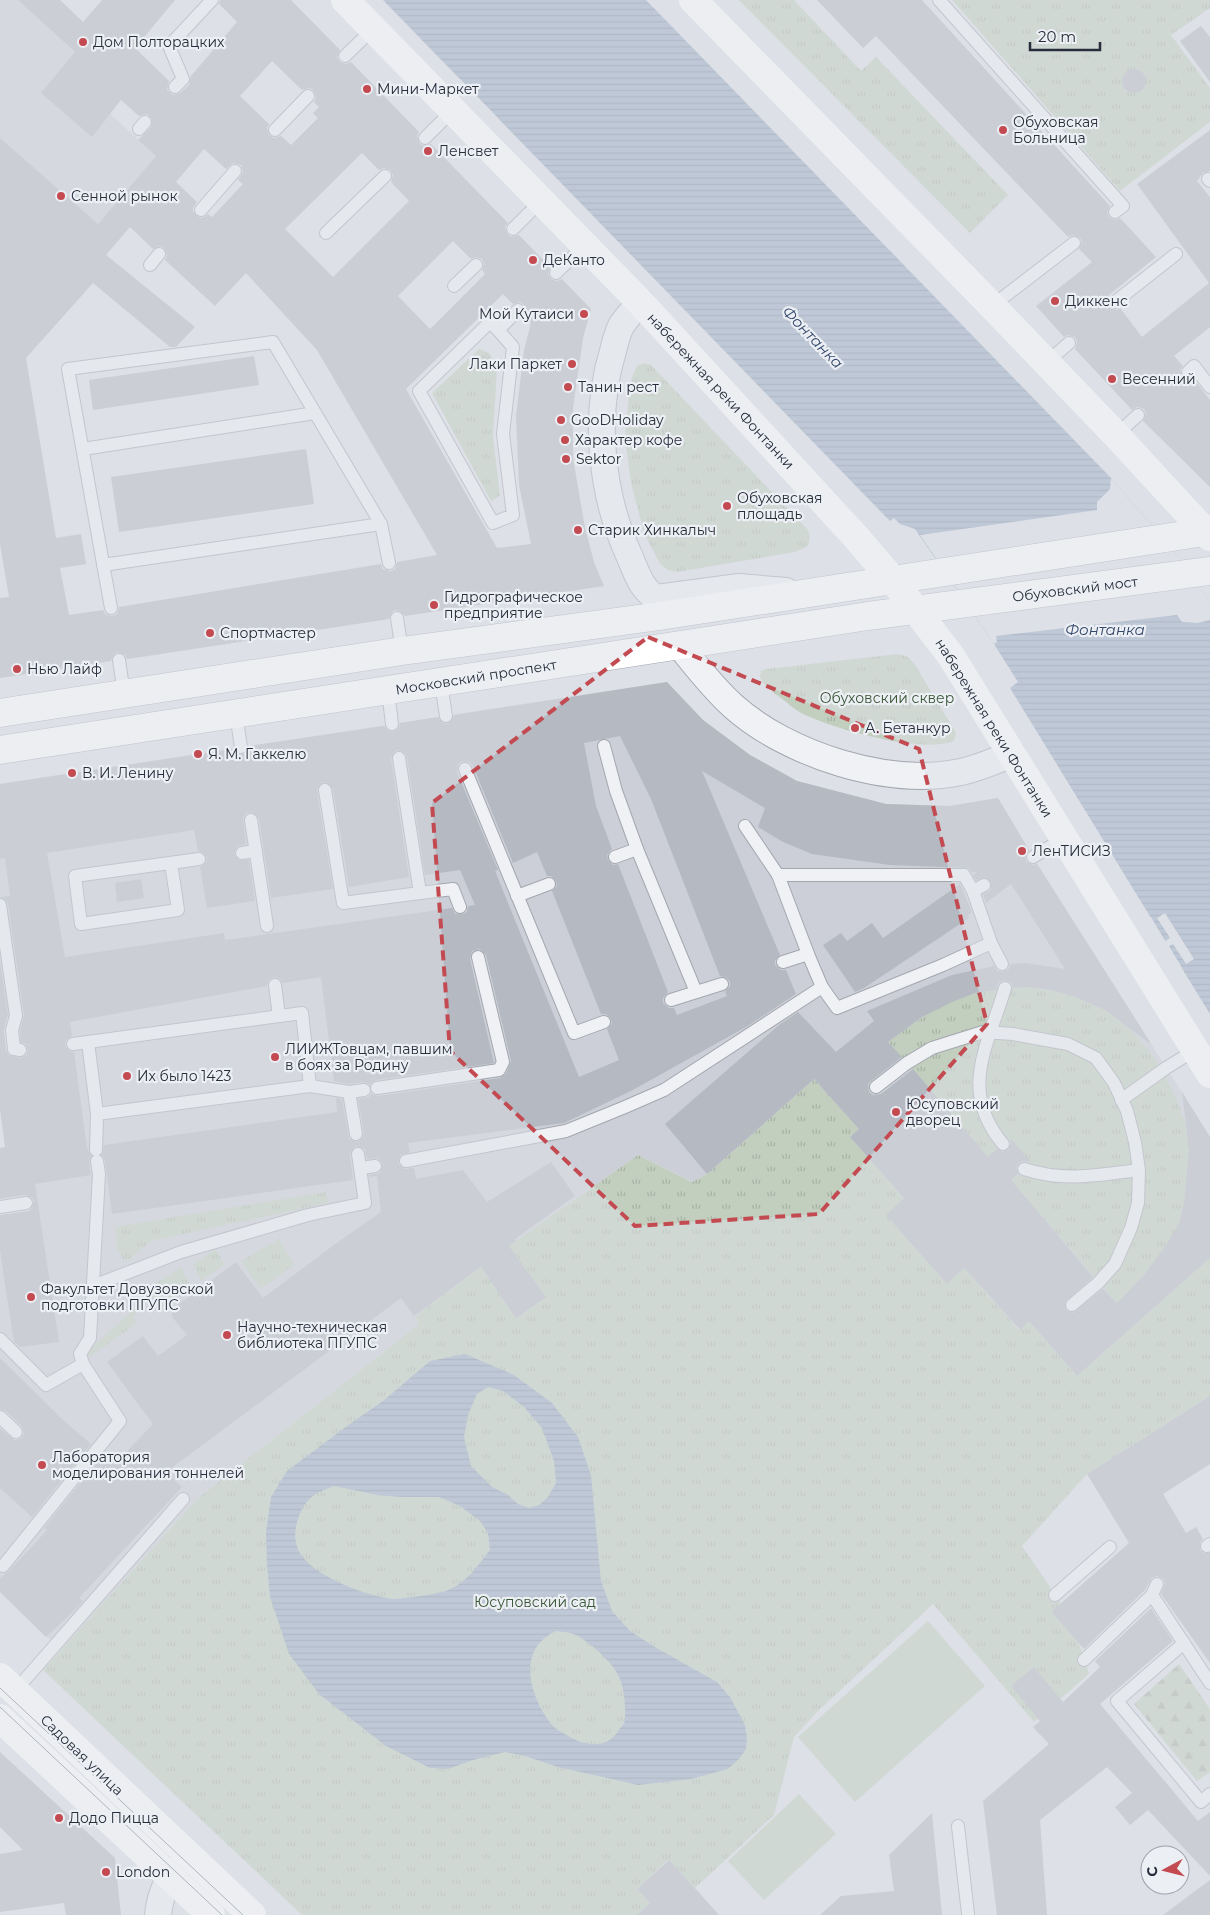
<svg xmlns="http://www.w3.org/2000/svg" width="1210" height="1915" viewBox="0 0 1210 1915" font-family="Montserrat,sans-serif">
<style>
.built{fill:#cccfd7}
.grass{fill:url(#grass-tufts)}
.forest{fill:url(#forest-firs)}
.pitch{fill:#c2cfbf}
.water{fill:url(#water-rules);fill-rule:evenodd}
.pier{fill:#dde0e6}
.building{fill:#b5b9c2;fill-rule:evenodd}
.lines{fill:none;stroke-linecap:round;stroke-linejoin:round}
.lane-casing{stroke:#a3a7af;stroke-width:14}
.street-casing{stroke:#a3a7af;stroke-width:28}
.primary-casing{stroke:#9ea3b1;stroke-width:29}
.lane{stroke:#f0f1f5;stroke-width:12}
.street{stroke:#f0f1f5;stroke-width:26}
.secondary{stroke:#fff;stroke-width:28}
.primary{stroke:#fff;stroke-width:28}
.tram{stroke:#787e8e;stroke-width:1}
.marked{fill:none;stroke:#c34a51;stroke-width:4;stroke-dasharray:10 6;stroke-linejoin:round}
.poi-dot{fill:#c34a51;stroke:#eceff4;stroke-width:2}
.labels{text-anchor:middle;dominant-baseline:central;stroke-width:4.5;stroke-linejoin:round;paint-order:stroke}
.poi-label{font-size:14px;fill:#282d3b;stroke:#eceff4;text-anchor:start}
.street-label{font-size:14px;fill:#282d3b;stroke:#eceff4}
.park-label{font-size:14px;fill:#395636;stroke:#eceff4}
.water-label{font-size:15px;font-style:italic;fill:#35496c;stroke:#eceff4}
</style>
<defs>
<pattern id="grass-tufts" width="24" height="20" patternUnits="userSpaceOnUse" patternTransform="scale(1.25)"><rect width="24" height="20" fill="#c2cfbf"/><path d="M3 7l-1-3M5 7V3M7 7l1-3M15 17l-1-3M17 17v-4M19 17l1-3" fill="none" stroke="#a7b2a5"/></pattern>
<pattern id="forest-firs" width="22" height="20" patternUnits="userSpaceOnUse" patternTransform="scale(1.25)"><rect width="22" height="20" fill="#c2cfbf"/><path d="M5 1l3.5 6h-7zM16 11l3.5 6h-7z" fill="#a7b2a5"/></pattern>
<pattern id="water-rules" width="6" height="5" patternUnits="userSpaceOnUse" patternTransform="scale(1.25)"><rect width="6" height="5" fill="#9babc4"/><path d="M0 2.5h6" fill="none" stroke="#7e8ca0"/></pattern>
</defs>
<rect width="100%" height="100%" fill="#dde0e6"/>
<!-- built -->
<g class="built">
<path d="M0 0H19L85 62 72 79 156 156 0 339Z"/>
<path d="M667 682 703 720 750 755 797 781 886 804 950 806 998 798 1033 857 1210 1137V1258L1077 1376 1029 1321 1020 1330 965 1268 947 1284 886 1215 904 1198 850 1137 858 1129 814 1079 707 1174 693 1182 638 1155 516 1241 415 1316 419 1324 198 1498 61 1650 0 1592V1476L15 1442 24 1433 0 1410V1247L43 1238 20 1102 0 968V784Z"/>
</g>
<!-- grass -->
<g class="grass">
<path d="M739 0H794L861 71 876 57 1008 195 970 233Z"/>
<path d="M952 0H1210V8L1171 35 1210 88V122L1120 191Z"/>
<path d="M479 349 489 353 497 369 493 436 500 496 491 501 432 393Z"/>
<path d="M644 363 651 365 808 530 810 536 808 546 795 552 677 572 668 570 660 564 644 533 631 483 625 438 629 392 632 377 637 366Z"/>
<path d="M898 654 908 657 914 663 956 733 954 741C920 754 835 729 803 714 795 710 788 703 781 698 773 692 764 687 760 677L761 671 766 669Z"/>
<path d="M1029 987C1055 990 1082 997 1105 1010 1144 1033 1171 1079 1185 1122 1193 1147 1189 1198 1179 1223 1168 1254 1139 1280 1117 1303L1011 1181 1031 1163 1010 1138 988 1157 888 1042C915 1022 943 1000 976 993 993 989 1011 988 1029 987Z"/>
<path d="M814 1079 859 1129 850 1137 904 1198 886 1215 947 1283 964 1268 1019 1330 1029 1321 1077 1376 1210 1258V1396L1087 1474 1022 1546 1061 1603 1051 1612 1079 1643 1089 1674 1034 1722 933 1604 817 1712 794 1737 774 1815 695 1888 668 1860 637 1889 650 1903 637 1915H302L43 1670 198 1498 419 1324 415 1316 516 1241 638 1155 692 1182 707 1174Z"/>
<path d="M326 1192 328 1203 151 1241 131 1259H123L117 1248 115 1227Z"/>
<path d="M279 1239 294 1265 260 1289 241 1261Z"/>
<path d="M215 1249 225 1265 201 1280 193 1264Z"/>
<path d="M181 1267 191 1288 160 1311 148 1288Z"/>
<path d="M137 1306 140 1311 133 1317 137 1324 89 1357 87 1352Z"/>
</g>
<!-- forest -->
<path class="forest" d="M1179 1664 1210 1709V1772L1197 1781 1134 1704Z"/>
<!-- pitch -->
<g class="pitch">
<path d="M928 1621 985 1686 855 1802 798 1737Z"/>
<path d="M799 1794 836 1834 764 1900 728 1861Z"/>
</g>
<!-- water -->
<g class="water">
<path d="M383 0H646L1111 478 1175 552 1210 602V1014L1010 688 1018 682 994 644 915 529 900 524 894 518 890 521Z"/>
<path d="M465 1354 514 1375 552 1403 578 1437 591 1475 601 1581 612 1611 630 1631 653 1646 717 1682 730 1697 745 1725 747 1738 746 1749 739 1759 728 1769 691 1779 638 1785 558 1767 525 1756 505 1752 473 1760 448 1769 430 1768 386 1746 319 1694 289 1654 270 1597 267 1565 266 1532 271 1497 287 1471 347 1426 383 1401 430 1361ZM488 1387 503 1391 524 1407 542 1428 554 1461 556 1483 548 1497 539 1505 529 1508 518 1504 508 1495 492 1487 471 1466 464 1437 468 1415 477 1394ZM334 1486 378 1495 401 1497H439L460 1506 480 1521 488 1533 490 1550C478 1566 465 1584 446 1591 438 1594 401 1599 393 1599 367 1596 318 1578 302 1556 293 1544 294 1529 299 1516 307 1497 315 1493 334 1486ZM556 1631C564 1632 571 1632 578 1636 591 1644 609 1659 617 1673 623 1684 625 1697 625 1710 625 1713 625 1718 625 1721 624 1724 620 1728 618 1731 606 1751 581 1745 565 1734 561 1732 555 1729 552 1725 530 1698 515 1650 556 1631Z"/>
</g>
<!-- pier -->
<g class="pier">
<path d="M459 78 498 118 496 119 458 80Z"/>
<path d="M1111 478 1175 552 1191 574 1210 602V620L1198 623 1182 622 1177 615 996 636 997 642 994 644 920 535 1097 510V502L1110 489Z"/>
<path d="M1165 913 1194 959 1186 964 1173 944 1169 946 1182 968 1180 969 1149 919 1151 917 1165 941 1170 938 1157 918Z"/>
</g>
<!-- building -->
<g class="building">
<path d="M18 0H60L83 22 102 0H175L135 48 169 81 167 90 173 95 180 93 189 85 191 76 237 22 219 4 220 0H291L340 50 337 57 340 62 346 64 351 62 419 132 417 136 419 143 423 146 431 144 508 223 505 227 507 234 511 237 519 235 550 267 548 274 551 279 557 281 562 279 591 309 583 338 573 408V458L585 528 594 562 604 586 405 616 400 611 395 610 392 612 389 619 141 657 127 659 125 655 118 652 114 654 111 661 0 678V598L9 597 0 544V138L98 224 156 156 138 140 151 127 152 119 147 114 139 116 121 100 92 137 41 93 75 52ZM272 61 302 90 310 88 314 91 316 98 314 102 319 107 313 113 318 118 291 145 281 136 274 138 269 135 267 128 269 124 240 96ZM204 149 226 169 233 163 241 165 243 172 238 180 243 184 212 217 208 214 204 217 200 218 193 212V208L197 202 176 182ZM362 153 379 170 384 168 390 170 393 175 391 182 409 201 333 277 285 229ZM130 227 153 249 160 246 164 248 167 255 165 260 215 306 246 273 317 350 437 555 397 562 395 569 390 571 383 569 381 564 119 607 117 614 112 616 105 614 103 610 69 615 60 568 86 564 81 534 56 538 26 358 93 283 170 347H176L195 327 106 255ZM453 241 471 259 475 257 482 259 484 264 482 270 485 274 430 329 398 296ZM503 294 513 304 520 302 524 305 526 312 524 316 531 323 524 350 516 416 519 485 531 544 497 548 406 389Z"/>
<path d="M817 0H922L1110 206 1107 212 1109 217 1115 220 1120 218 1156 257 1109 295 1107 299 1109 307 1116 310 1120 308 1142 337 1209 283 1137 184 1210 130V171L1203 173 1197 181 1210 197V327L1174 356 1183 366 1180 370 1182 377 1186 380 1193 378 1210 400V487L1143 421 1146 414 1144 409 1137 407 1132 410 1075 349 1077 342 1075 337 1068 335 1064 337 1036 306 1092 262 1079 249 1082 242 1080 238 1073 235 1068 237 876 36 863 48Z"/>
<path d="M1201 26 1210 37V82L1180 41Z"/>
<circle cx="1134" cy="81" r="12"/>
<path d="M254 356 259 385 93 410 89 380Z"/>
<path d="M306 449 314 504 119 532 111 477Z"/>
<path d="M667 682 703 720 750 755 797 781 886 804 950 806 998 798 1029 850 1025 857 1026 862 1033 865 1037 864 1039 867 1150 1042 1149 1043 1105 1010 1073 996 1046 989 1029 987 1013 988 1011 982 1004 980 999 982 996 990 975 993 952 1002 922 1017 888 1042 902 1057 871 1081 868 1084 869 1092 873 1095 881 1094 913 1069 988 1157 997 1149 1003 1152 1008 1150 1011 1144 1010 1138 1031 1162 1022 1161 1019 1163 1016 1167 1018 1174 1011 1180 1093 1277 1065 1302 1066 1310 1073 1313 1103 1289 1117 1303 1144 1275 1167 1244 1179 1223 1184 1203 1189 1149 1182 1092 1210 1137V1258L1077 1376 1029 1321 1020 1330 964 1268 947 1284 886 1215 904 1198 850 1137 859 1129 814 1079 707 1174 665 1124 779 1025 798 1012 836 1052 874 1021 867 1011 952 975 994 966 997 971 1002 972 1009 969 1010 964 1026 963 1065 969 1011 884 986 903 983 895 991 890V882L985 877 976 880 973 875 977 872H972L968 868 890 865 812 854 783 842 758 827 765 808 702 771 780 955 775 960V965L781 970H786L796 994 746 1027 631 1091 564 1123 408 1143 410 1152 400 1155 398 1163 404 1169 414 1168 416 1179 463 1170 487 1202 551 1162 575 1196 515 1239 516 1241 509 1246 546 1297 516 1318 481 1267 414 1316 401 1298 166 1472 182 1487 79 1598 83 1601 79 1606 46 1637 0 1592V1578L9 1571 47 1530 44 1528 103 1455 114 1465 153 1424 107 1362 143 1336 158 1356 187 1335 172 1317V1309L236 1262 263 1298 338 1242 381 1212 377 1176 370 1177 369 1175 380 1173 383 1164 378 1158 367 1159 365 1149 357 1146 353 1148 350 1155 353 1180 112 1214 105 1160 102 1155 104 1145 337 1112 336 1098 342 1099 349 1139 358 1142 363 1137 364 1133 358 1099 369 1097 371 1094 378 1096 500 1078 506 1074 511 1061 486 955 480 949 472 951 470 959 494 1063 376 1080 370 1084 363 1082 349 1084 334 1081 321 977 283 983 279 978 273 977 268 981 267 986 70 1022 72 1036 66 1040 65 1046 69 1051 74 1052 87 1148 91 1156 89 1162 91 1175 35 1184 59 1342 20 1347 14 1342 4 1278 0 1250V1215L28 1211 31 1209 34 1202 32 1198 25 1195 0 1199V1148L5 1147 0 1109V962L8 1015 4 1030 6 1050 9 1055 19 1058 26 1056 28 1051 26 1044 21 1042 20 1031 24 1015 8 904 6 900 0 897 10 896 5 858 0 859V784L233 749 238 754 243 755 248 750 249 746 384 726 388 731 393 732 399 728 400 723 438 717 443 723 448 724 453 719 454 715ZM620 736 651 799 720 976 727 978 730 982V986L725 991 727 996 677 1015 674 1008H669L663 1003V998L668 992 618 864 613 865 608 860 607 855 612 849 596 806 584 743ZM398 750 405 753 407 757 425 875 460 870 475 905 468 906 467 912 463 914H455L452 908 225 940 224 933 65 957 47 853 194 830 198 851 202 852 207 857 206 862 200 867 207 908 255 901 249 860H239L234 854 237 846 246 844 243 818 246 813 253 812 259 819 271 898 333 889 317 791 318 787 323 782 328 783 333 789 349 887 409 877 391 759 394 752ZM462 761 470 762 473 766 513 863 537 852 547 876H551L556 881 557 886 552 891 601 1014H606L611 1019 612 1024 607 1029 619 1060 579 1077 495 871 498 870 457 772 458 764Z"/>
<path d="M141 879 144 898 117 902 115 883Z"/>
<path d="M960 884 972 912 968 915 969 918 864 988 855 992 823 945 841 933 847 941 872 923 883 938Z"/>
<path d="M0 1358 63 1420 91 1444 32 1517 0 1488V1428L15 1440 22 1438 24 1433 22 1426 6 1411 0 1409Z"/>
<path d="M1210 1396V1464L1163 1494 1186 1533 1196 1527 1203 1539 1200 1543V1550L1204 1553H1210V1663L1161 1594 1165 1583 1163 1579 1157 1576 1152 1578 1145 1590 1084 1649 1051 1612 1129 1543 1087 1474Z"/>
<path d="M1151 1608 1173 1641 1100 1704 1198 1821 1210 1812V1876L1148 1810 1130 1825 1115 1807 1132 1793 1107 1767 1040 1820 1047 1915H997L983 1801 1049 1744 1033 1727 1040 1721 1011 1686 1034 1667 1063 1702 1100 1667 1095 1661Z"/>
<path d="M0 1752 115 1858 121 1915H66L64 1903 0 1912V1854L23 1850 0 1827Z"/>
<path d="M932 1813 942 1915H820L841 1896 894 1891 889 1855Z"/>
<path d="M669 1860 702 1896 719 1915H637L650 1903 637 1889Z"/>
<path d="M1210 1880V1915H1163Z"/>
</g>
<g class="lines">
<defs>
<g id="lane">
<path d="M939 0 1123 206 1115 212"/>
<path d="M345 56 373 29"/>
<path d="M175 87 183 79 169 46 212 0"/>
<path d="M139 129 145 122"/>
<path d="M275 130 308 96"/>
<path d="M425 138 453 110"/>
<path d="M1208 179 1210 181"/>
<path d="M201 210 235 171"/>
<path d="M513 229 541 201"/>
<path d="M326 233 385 176"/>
<path d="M150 265 159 254"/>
<path d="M556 273 585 245"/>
<path d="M454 286 476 265"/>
<path d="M1115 302 1176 254"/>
<path d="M992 306 1074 243"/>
<path d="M498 330 513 347 503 434 513 515 493 523 419 391 490 322 498 330 518 310"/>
<path d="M1046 363 1069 343"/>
<path d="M1188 372 1194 366 1210 387"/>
<path d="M1116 435 1138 415"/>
<path d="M83 449 315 413"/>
<path d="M103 565 381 524"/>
<path d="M111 608 68 369 273 342 381 524 389 563"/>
<path d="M397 618 402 651"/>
<path d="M119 660 124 694"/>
<path d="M441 683 446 716"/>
<path d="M388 691 392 724"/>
<path d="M236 714 241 747"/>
<path d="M604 746 616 791 637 849"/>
<path d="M399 758 420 893 453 889 460 907"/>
<path d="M465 769 574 1033 604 1022"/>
<path d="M325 790 343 903 420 893"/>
<path d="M251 820 267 926"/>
<path d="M745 826 778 875H964L973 891 984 885"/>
<path d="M242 853 256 851"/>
<path d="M615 857 637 849 696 992"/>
<path d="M1033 857 1064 838"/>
<path d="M171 863 178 910 81 924 75 876 199 859"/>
<path d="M778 875 808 954"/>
<path d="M973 891 991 943 1002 964"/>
<path d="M517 896 549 884"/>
<path d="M0 905 16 1016 12 1030 14 1049 20 1050"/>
<path d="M783 962 808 954 822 987"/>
<path d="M275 985 279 1016"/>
<path d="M671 1000 722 984"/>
<path d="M73 1044 88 1042"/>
<path d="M310 1086 349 1092 356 1134"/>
<path d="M876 1087 907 1063 932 1048 983 1032 1013 1034 1068 1044 1096 1058 1114 1083 1127 1111 1135 1142 1139 1170 1138 1203 1131 1228 1115 1264 1098 1283 1072 1305"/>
<path d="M377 1088 499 1070 503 1062 478 957"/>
<path d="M349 1092 364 1090"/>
<path d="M1121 1100 1166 1068 1195 1050"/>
<path d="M1003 1144C958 1090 988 1046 1005 988"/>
<path d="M96 1150 97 1114 310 1086 302 1013 88 1042 97 1114"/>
<path d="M406 1161 566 1131 625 1107 664 1090 822 987 837 1008 943 965 991 943"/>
<path d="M361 1168 375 1166"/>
<path d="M1024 1169C1063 1182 1100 1175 1139 1170"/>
<path d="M0 1207 26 1203"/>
<path d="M93 1286 181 1252 308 1215 365 1203 358 1154"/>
<path d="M0 1339 46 1385 83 1364"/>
<path d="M0 1417 16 1432"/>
<path d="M1207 1546 1210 1544"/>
<path d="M3 1566 120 1421 83 1364 80 1354 90 1338 99 1174 97 1161"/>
<path d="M1055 1595 1110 1547"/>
<path d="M1152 1595 1157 1584"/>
<path d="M1184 1643 1117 1701 1201 1802 1210 1794"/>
<path d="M1084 1660 1152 1595 1210 1683"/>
<path d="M15 1691 183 1499"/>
<path d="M958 1826 968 1914"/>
</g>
<g id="street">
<path d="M640 302C634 310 626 318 621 326 617 334 615 343 613 351 593 416 601 494 629 555 636 571 641 590 657 598L739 587 786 591"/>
<path d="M680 646C697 667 713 688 733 706 788 755 888 787 961 772 979 768 995 761 1012 754"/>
<path d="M158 1915C161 1888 170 1875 188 1856"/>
</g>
<g id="primary">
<path d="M0 713 402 651 660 616 1210 531"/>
<path d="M0 750 868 616 1210 571"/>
</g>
</defs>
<!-- lane casing -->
<use href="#lane" class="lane-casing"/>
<!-- street casing -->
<use href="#street" class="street-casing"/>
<!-- primary casing -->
<use href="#primary" class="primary-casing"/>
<!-- lane -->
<use href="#lane" class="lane"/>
<!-- street -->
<use href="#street" class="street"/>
<!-- secondary -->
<g class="secondary">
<path d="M345 0 640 302 855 536 892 579 951 656 1210 1074"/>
<path d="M693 0 992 306 1116 435 1210 537"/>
<path d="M0 1677 252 1915"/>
<path d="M0 1718 211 1915"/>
</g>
<!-- primary -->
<use href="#primary" class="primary"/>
<!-- tram -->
<g class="tram">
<path d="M0 1688 243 1915"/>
<path d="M0 1707 222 1915"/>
</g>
</g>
<!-- marked area -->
<path d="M0 0H1210V1915H0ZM648 637 919 749 987 1024 819 1214 635 1226 450 1051 432 803Z" fill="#dde0e6" fill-opacity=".55" fill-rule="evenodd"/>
<path class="marked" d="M648 637 919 749 987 1024 819 1214 635 1226 450 1051 432 803Z"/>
<!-- markers -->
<g class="poi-dot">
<circle cx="83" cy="42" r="5"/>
<circle cx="367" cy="89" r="5"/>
<circle cx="1003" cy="130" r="5"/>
<circle cx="428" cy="151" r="5"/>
<circle cx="61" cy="196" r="5"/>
<circle cx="533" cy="260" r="5"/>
<circle cx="1055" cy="301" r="5"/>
<circle cx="584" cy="314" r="5"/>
<circle cx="572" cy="364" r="5"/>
<circle cx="1112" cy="379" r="5"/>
<circle cx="568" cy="387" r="5"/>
<circle cx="561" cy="420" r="5"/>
<circle cx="565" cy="440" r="5"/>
<circle cx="566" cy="459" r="5"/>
<circle cx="727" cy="506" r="5"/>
<circle cx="578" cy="530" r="5"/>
<circle cx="434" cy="605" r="5"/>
<circle cx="210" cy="633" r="5"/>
<circle cx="17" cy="669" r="5"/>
<circle cx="855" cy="728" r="5"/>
<circle cx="198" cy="754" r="5"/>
<circle cx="72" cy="773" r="5"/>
<circle cx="1022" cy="851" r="5"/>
<circle cx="275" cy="1057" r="5"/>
<circle cx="127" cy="1076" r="5"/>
<circle cx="896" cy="1112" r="5"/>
<circle cx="31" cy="1297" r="5"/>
<circle cx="227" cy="1335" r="5"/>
<circle cx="42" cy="1465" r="5"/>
<circle cx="59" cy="1818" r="5"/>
<circle cx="106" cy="1872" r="5"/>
</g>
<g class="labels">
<!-- poi labels -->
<g class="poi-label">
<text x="93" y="42">Дом Полторацких</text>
<text x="377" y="89">Мини-Маркет</text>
<text x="1013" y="122">Обуховская<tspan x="1013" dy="16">Больница</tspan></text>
<text x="438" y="151">Ленсвет</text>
<text x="71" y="196">Сенной рынок</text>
<text x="543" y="260">ДеКанто</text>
<text x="1065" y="301">Диккенс</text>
<text x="574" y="314" text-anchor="end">Мой Кутаиси</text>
<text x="562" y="364" text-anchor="end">Лаки Паркет</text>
<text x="1122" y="379">Весенний</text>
<text x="578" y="387">Танин рест</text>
<text x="571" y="420">GooDHoliday</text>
<text x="575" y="440">Характер кофе</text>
<text x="576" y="459">Sektor</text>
<text x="737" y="498">Обуховская<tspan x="737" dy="16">площадь</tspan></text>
<text x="588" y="530">Старик Хинкалыч</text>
<text x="444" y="597">Гидрографическое<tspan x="444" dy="16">предприятие</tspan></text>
<text x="220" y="633">Спортмастер</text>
<text x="27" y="669">Нью Лайф</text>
<text x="865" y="728">А. Бетанкур</text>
<text x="208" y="754">Я. М. Гаккелю</text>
<text x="82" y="773">В. И. Ленину</text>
<text x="1032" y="851">ЛенТИСИЗ</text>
<text x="285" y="1049">ЛИИЖТовцам, павшим<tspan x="285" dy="16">в боях за Родину</tspan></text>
<text x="137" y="1076">Их было 1423</text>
<text x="906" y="1104">Юсуповский<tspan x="906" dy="16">дворец</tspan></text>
<text x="41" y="1289">Факультет Довузовской<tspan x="41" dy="16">подготовки ПГУПС</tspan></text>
<text x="237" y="1327">Научно-техническая<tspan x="237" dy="16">библиотека ПГУПС</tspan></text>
<text x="52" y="1457">Лаборатория<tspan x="52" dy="16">моделирования тоннелей</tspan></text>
<text x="69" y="1818">Додо Пицца</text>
<text x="116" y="1872">London</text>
</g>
<!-- street labels -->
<g class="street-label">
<text transform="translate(721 391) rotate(47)">набережная реки Фонтанки</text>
<text transform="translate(1075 589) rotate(-7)">Обуховский мост</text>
<text transform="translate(476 677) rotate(-9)">Московский проспект</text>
<text transform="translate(994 728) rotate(58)">набережная реки Фонтанки</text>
<text transform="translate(82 1755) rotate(44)">Садовая улица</text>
</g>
<!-- park labels -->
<g class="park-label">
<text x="887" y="698">Обуховский сквер</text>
<text x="535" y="1602">Юсуповский сад</text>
</g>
<!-- water labels -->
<g class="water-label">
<text transform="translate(813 337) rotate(46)">Фонтанка</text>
<text x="1105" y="629">Фонтанка</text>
</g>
</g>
<!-- north arrow -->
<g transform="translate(1165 1870) rotate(263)"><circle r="24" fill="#eceff4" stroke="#9ea1aa"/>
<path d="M0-4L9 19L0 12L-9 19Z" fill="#c34a51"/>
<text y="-8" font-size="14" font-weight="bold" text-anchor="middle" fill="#282d3b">С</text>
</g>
<!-- scale -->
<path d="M1030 42v8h70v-8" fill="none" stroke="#282d3b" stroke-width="2.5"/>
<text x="1038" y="42" font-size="15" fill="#282d3b" stroke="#eceff4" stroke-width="4" paint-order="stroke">20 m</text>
</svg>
